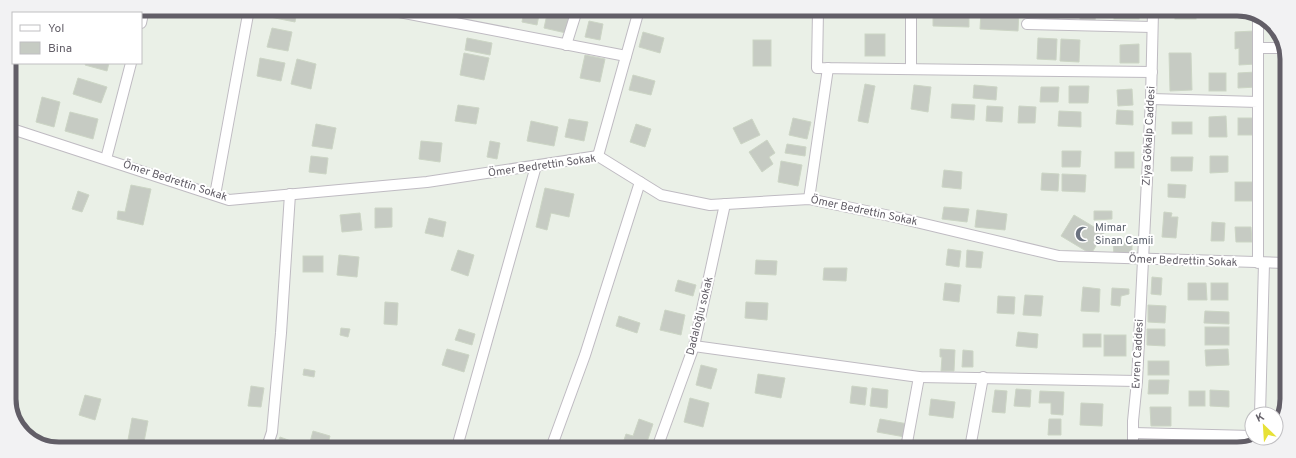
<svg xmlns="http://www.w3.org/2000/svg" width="1296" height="458" viewBox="0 0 1296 458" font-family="Overpass,sans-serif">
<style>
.building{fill:#c6cbc3;stroke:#ccd5c5}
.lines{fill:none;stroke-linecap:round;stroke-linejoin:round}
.minor-casing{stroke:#bfbbc2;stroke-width:12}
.minor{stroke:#fff;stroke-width:10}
.labels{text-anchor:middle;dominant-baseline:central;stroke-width:4;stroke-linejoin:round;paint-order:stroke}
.street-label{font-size:11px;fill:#625e67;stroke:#fff}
.worship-label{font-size:11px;fill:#5b616d;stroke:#fff;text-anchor:start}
.rim{fill:none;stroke:#625e67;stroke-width:5}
</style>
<rect width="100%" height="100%" fill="#eaf0e7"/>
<!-- building -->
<g class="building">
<path d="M272 9 297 10 295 22 270 17Z"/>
<path d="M524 10H540L537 25 522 22Z"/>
<path d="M548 10 570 14 566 33 544 28Z"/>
<path d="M885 11H904V16L885 15Z"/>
<path d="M933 11H969V27L933 26Z"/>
<path d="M981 11H1019L1018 31 980 29Z"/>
<rect x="1039" y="11" width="20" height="7"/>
<path d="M1080 11H1096L1095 21H1080Z"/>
<rect x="1114" y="11" width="25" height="8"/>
<rect x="1175" y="11" width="21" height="8"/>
<path d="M589 21 603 24 600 40 585 37Z"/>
<path d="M272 28 292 32 288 51 267 47Z"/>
<path d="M1254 31 1256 64 1239 65V48L1235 49V32Z"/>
<path d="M643 32 664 38 660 53 639 47Z"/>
<rect x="865" y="34" width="20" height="22"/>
<path d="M467 38 492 43 490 55 465 50Z"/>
<path d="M1038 38 1057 39 1056 60 1037 59Z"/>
<path d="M1061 39 1080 40 1079 62 1060 61Z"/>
<rect x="753" y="40" width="18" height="26"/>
<path d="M1139 44V63H1120V45Z"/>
<path d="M464 53 489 58 484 80 460 75Z"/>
<path d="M1169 53H1191L1192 90 1170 91Z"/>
<path d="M585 55 605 59 600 82 580 78Z"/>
<path d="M260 58 285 63 281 81 257 76Z"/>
<path d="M297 59 316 64 311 89 291 84Z"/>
<path d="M86 63H109L107 71 85 65Z"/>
<path d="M1256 72 1257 87 1238 88V73Z"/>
<rect x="1209" y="73" width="17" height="18"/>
<path d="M633 75 655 81 651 95 629 90Z"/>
<path d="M78 78 107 87 101 103 73 94Z"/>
<path d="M865 84 875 86 868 123 858 121Z"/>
<path d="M914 85 931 87 928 112 911 109Z"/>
<path d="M974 85 997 87 996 100 973 98Z"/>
<path d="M1069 86H1089L1088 103H1069Z"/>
<path d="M1041 87H1059L1058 102H1040Z"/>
<path d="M1132 89 1133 105 1118 106 1117 90Z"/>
<path d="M42 97 60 102 54 127 36 122Z"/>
<path d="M952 104 975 105 974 120 951 118Z"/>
<path d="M458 105 479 108 476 124 455 121Z"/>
<path d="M987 106 1003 107 1002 122 986 121Z"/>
<path d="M1019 106 1036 107 1035 123H1018Z"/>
<path d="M1117 110 1133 111V125L1116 124Z"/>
<path d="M1059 111 1081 112V127L1058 126Z"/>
<path d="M70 112 98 119 93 139 65 131Z"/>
<path d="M1226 116 1227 137H1209V117Z"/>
<path d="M793 118 811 122 807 139 789 135Z"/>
<rect x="1238" y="118" width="17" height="17"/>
<path d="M569 119 588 122 584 141 565 137Z"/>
<path d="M752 119 760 135 741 144 733 128Z"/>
<path d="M531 121 558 127 554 146 527 141Z"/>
<rect x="1172" y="122" width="20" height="12"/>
<path d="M316 124 336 128 332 149 312 146Z"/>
<path d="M636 124 651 129 645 147 630 142Z"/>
<path d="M767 140 775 153 769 157 773 164 762 172 749 152Z"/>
<path d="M421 141 442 143 440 162 419 159Z"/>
<path d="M490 141 500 143 497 159 487 157Z"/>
<path d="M787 144 806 147 805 156 785 153Z"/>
<path d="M1062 151H1081L1080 167H1062Z"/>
<rect x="1115" y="152" width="19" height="16"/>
<path d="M311 156 328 158 326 174 309 172Z"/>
<path d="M1210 156H1228V172L1210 173Z"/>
<path d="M1171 157H1193L1192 171H1171Z"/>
<path d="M781 161 802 165 798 186 778 182Z"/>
<path d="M944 170 962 172 961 189 942 187Z"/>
<path d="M1042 173 1059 174 1058 191 1041 190Z"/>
<path d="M1062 174 1086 175 1085 192 1062 191Z"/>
<rect x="1235" y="182" width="18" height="19"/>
<path d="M1168 184 1186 185 1185 198 1168 197Z"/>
<path d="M131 185 151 189 143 225 117 219 118 211 125 212Z"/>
<path d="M545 188 574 194 569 217 551 213 547 230 536 227Z"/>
<path d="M78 191 89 195 82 212 72 209Z"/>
<path d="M944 207 969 209 967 222 942 219Z"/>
<path d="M375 208H392V227L375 228Z"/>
<path d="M977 210 1007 214 1005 230 975 227Z"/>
<path d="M1094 211H1112V219L1094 220Z"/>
<path d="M1164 212 1172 213 1171 217H1178L1176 238 1162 237Z"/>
<path d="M360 213 362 230 342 232 340 215Z"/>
<path d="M1074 215 1104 233 1091 254 1061 236Z"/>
<path d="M429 218 446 222 443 237 425 233Z"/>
<path d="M1212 222 1225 223 1224 241H1211Z"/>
<path d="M1235 227H1251L1252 242H1236Z"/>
<path d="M1113 241H1132V256H1114Z"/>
<path d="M948 249 961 251 959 267 946 265Z"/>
<path d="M458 250 474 255 468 276 451 270Z"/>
<path d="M967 250 983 252 981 268 966 267Z"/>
<path d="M339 255 359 257 357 277 337 275Z"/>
<rect x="303" y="256" width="20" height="16"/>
<path d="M756 260 777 261 776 275 755 274Z"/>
<path d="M824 268H847L846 281 823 280Z"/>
<path d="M1152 277 1162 278 1161 295 1151 294Z"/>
<path d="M678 280 696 285 693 296 675 291Z"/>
<path d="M945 283 961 285 959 302 943 300Z"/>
<path d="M1188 283H1206L1207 300H1188Z"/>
<rect x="1211" y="283" width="17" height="17"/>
<path d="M1083 287 1100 289 1099 312 1081 311Z"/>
<path d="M1112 288 1129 289V294L1121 296 1120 306 1111 305Z"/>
<path d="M1025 295 1043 296 1041 316 1023 315Z"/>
<path d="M998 296 1015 297 1014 314 997 313Z"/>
<path d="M385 302 398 303 397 325 384 324Z"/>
<path d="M746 302 768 303 767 320 745 318Z"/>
<path d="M1148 305 1166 306 1165 323 1148 322Z"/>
<path d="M665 310 685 315 681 335 660 330Z"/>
<path d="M1205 311 1229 312V324L1204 323Z"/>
<path d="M619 316 640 323 637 333 616 326Z"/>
<rect x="1205" y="327" width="24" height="18"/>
<path d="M341 328 350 329 348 337 340 335Z"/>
<path d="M459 329 475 334 472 345 455 340Z"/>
<path d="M1147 329H1165V346L1147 345Z"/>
<path d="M1018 332 1038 334 1037 348 1016 346Z"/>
<rect x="1083" y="334" width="18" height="13"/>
<rect x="1104" y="335" width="22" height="21"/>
<path d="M447 349 469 355 464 372 442 365Z"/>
<path d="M940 349 955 350 954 371H941L942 357H940Z"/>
<path d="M1228 349 1229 365 1206 366 1205 350Z"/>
<path d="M963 350 973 351V367H962Z"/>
<rect x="1148" y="361" width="21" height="14"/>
<path d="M701 365 717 369 711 389 696 385Z"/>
<path d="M304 369 315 371 314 377 303 375Z"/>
<path d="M758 374 785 378 781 398 755 393Z"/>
<path d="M1149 380H1169L1168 394H1148Z"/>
<path d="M251 386 264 388 261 407 248 406Z"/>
<path d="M852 386 867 388 865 405 850 403Z"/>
<path d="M872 388 888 390 887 408 870 406Z"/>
<path d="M1016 389 1031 390 1030 407 1014 406Z"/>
<path d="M995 390 1007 391 1005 413 992 412Z"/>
<path d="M1210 390 1229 391V407L1210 406Z"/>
<path d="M1040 391 1064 392 1063 415 1051 414V403H1039Z"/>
<rect x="1189" y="391" width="16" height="15"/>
<path d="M85 395 101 399 95 420 79 415Z"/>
<path d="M690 398 709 403 703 427 684 422Z"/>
<path d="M931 399 955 402 953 418 929 415Z"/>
<path d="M1081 403 1103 404 1102 426 1080 425Z"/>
<path d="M1150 407H1171V426H1151Z"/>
<path d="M132 418 148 421 144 442 128 440Z"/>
<path d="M639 419 653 424 645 448 622 446 626 434 633 436Z"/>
<path d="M880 419 908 424 905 437 877 432Z"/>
<path d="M1049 419H1061V435H1048Z"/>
<path d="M313 431 330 436 327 447 309 446Z"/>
<path d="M280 437 299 444 298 447H276Z"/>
</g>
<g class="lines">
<defs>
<g id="minor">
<path d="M389 10 626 56"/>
<path d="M818 11 817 68 1152 72"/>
<path d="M911 11V69"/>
<path d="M141 23 144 9"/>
<path d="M1027 24 1152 27"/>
<path d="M566 45 577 10"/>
<path d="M1259 48H1284"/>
<path d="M1151 99 1258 102V263"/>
<path d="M1258 102V15"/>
<path d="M9 128 229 200 427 182 598 156 661 195 710 205 809 199 895 217 1059 256 1285 263"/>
<path d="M598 156 639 10"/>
<path d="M106 159 131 63"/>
<path d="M215 195 249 9"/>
<path d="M809 199 828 68"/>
<path d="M694 346 919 377 1137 381"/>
<path d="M1260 414 1264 263"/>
<path d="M1133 433 1252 436"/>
<path d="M1259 442V438"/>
<path d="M267 447 272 432 281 333 290 194"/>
<path d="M457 447 536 166"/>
<path d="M551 448 585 355 640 182"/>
<path d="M657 448 694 346 725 204"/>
<path d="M906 448 919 377"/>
<path d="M970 448 983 377"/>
<path d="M1133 449V421L1137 381 1151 99 1153 11"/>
</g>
</defs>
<!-- minor casing -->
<use href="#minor" class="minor-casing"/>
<!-- minor -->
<use href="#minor" class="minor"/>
</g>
<!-- icons -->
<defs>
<symbol id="mosque-bare" viewBox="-9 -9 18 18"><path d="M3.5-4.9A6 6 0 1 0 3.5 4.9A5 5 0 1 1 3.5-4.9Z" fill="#6b7280" stroke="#fff" stroke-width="2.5" paint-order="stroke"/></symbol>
</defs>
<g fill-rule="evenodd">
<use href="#mosque-bare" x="1072" y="223" width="22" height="22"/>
</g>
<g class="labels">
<!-- street labels -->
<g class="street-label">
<text transform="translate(1149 136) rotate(-87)">Ziya Gökalp Caddesi</text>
<text transform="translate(542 166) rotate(-8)">Ömer Bedrettin Sokak</text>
<text transform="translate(175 181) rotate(18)">Ömer Bedrettin Sokak</text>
<text transform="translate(864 211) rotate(12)">Ömer Bedrettin Sokak</text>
<text transform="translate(1183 261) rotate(2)">Ömer Bedrettin Sokak</text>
<text transform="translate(700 316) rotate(-76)">Dadaloğlu sokak</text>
<text transform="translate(1138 354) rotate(-87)">Evren Caddesi</text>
</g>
<!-- worship labels -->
<g class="worship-label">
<text x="1095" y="228">Mimar<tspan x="1095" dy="13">Sinan Camii</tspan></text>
</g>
</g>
<!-- crop -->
<path d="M0 0H1296V458H0ZM59 16H1237A43 43 0 0 1 1280 59V399A43 43 0 0 1 1237 442H59A43 43 0 0 1 16 399V59A43 43 0 0 1 59 16Z" fill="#f2f2f3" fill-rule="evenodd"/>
<path class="rim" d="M59 16H1237A43 43 0 0 1 1280 59V399A43 43 0 0 1 1237 442H59A43 43 0 0 1 16 399V59A43 43 0 0 1 59 16Z"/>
<!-- legend -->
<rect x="12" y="12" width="130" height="52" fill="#ffffff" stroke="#c0bfc2"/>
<rect x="20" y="25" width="20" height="6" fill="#ffffff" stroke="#c0bfc2"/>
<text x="48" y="32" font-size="12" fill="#625e67">Yol</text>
<rect x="20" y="42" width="20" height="12" fill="#c6cbc3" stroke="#c0bfc2"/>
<text x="48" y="52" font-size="12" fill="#625e67">Bina</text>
<!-- north arrow -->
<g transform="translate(1264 426) rotate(335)"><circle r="19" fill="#ffffff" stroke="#c0bfc2"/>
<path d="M0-3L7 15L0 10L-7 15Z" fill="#e7e136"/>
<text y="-6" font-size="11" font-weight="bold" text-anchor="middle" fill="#625e67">K</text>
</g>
</svg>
